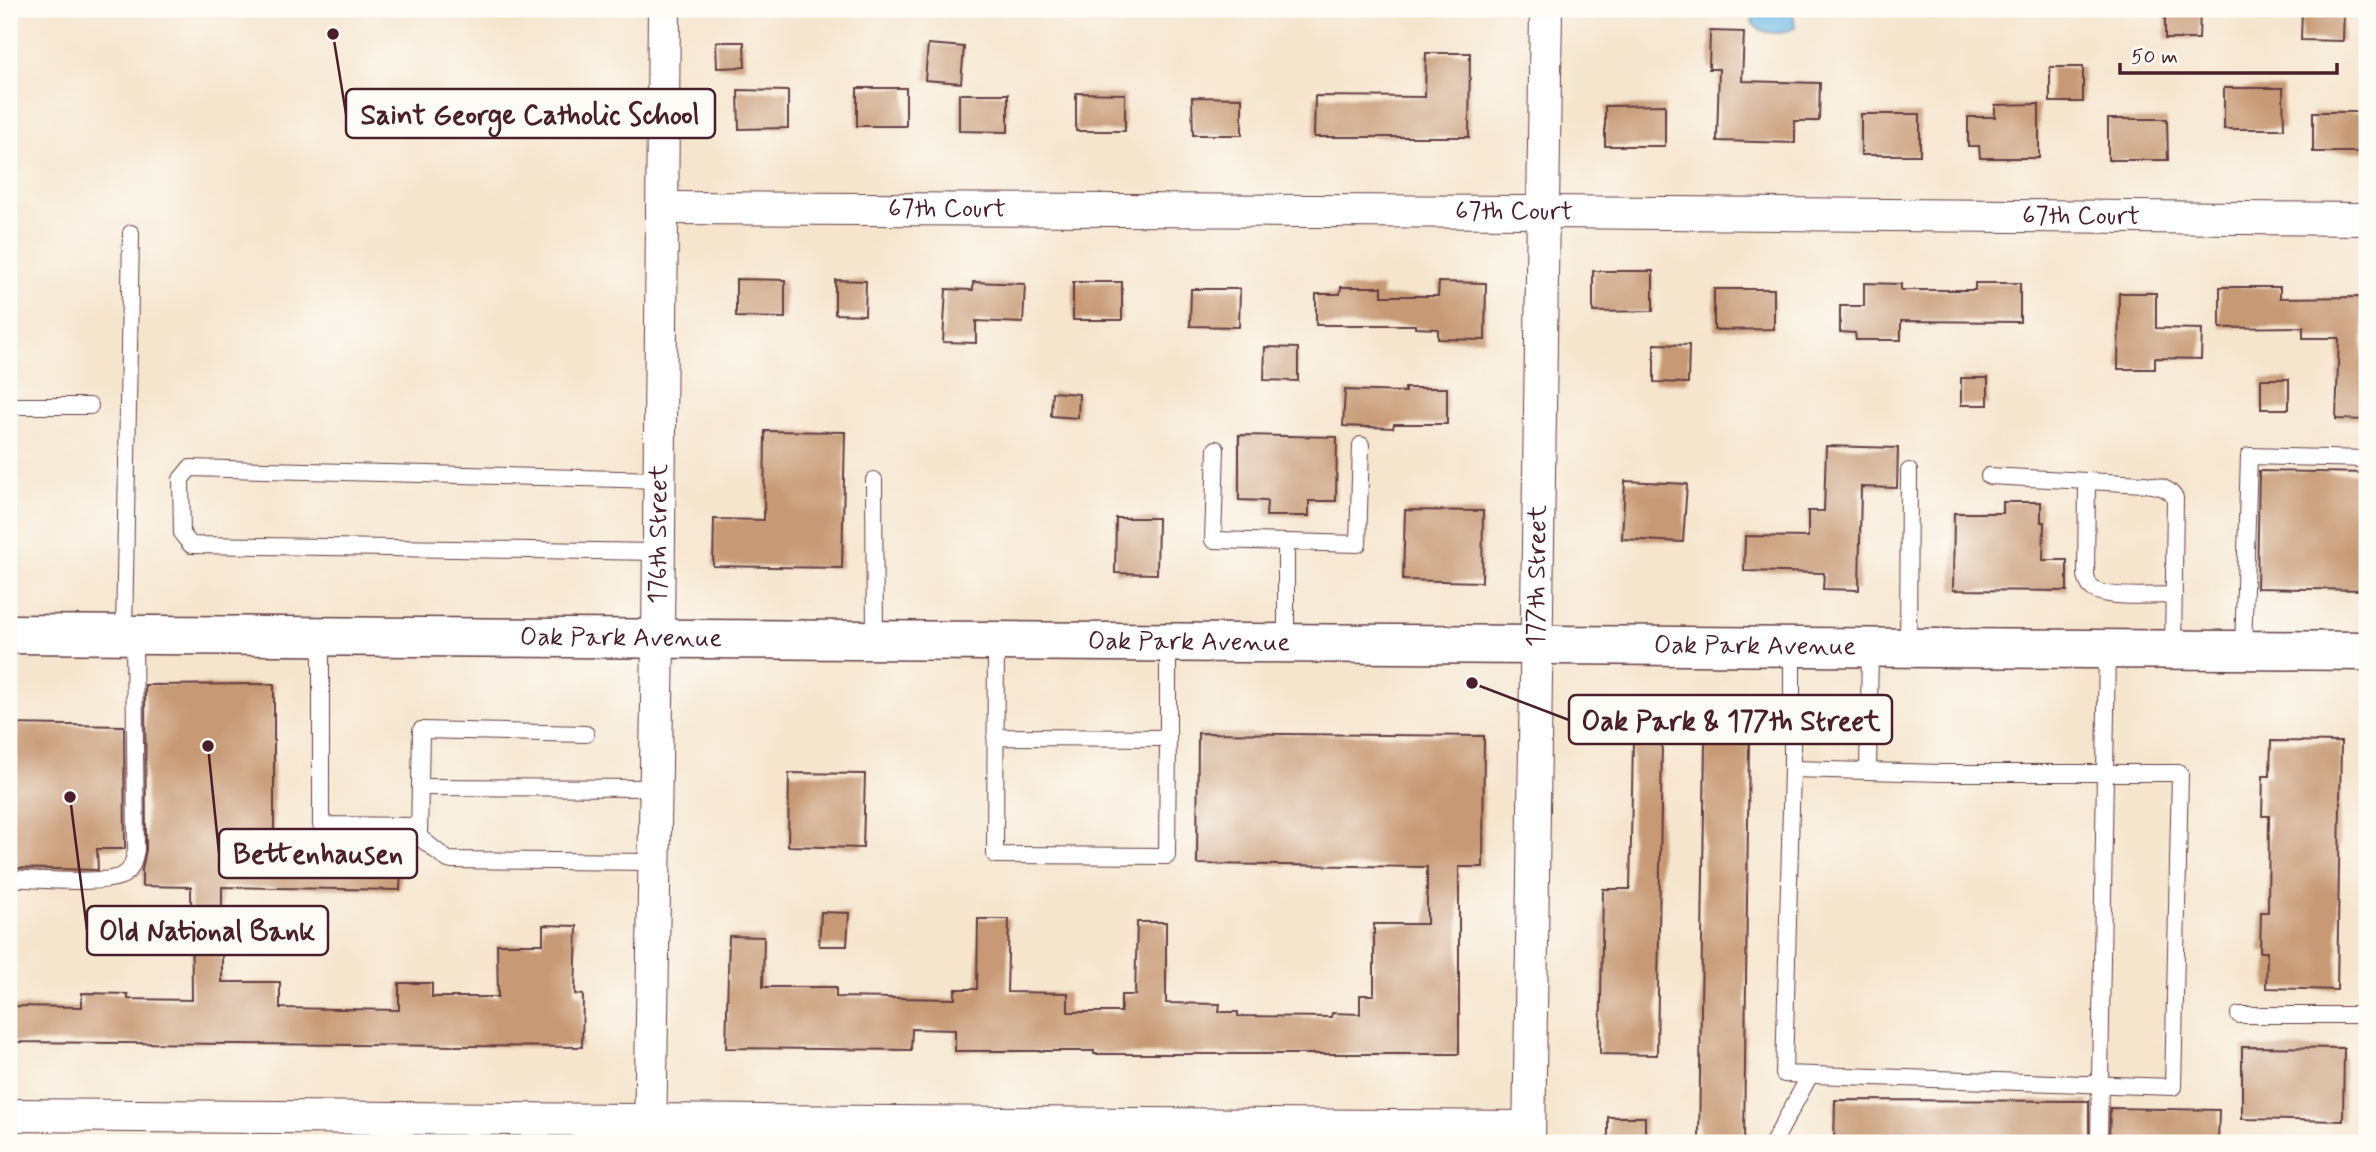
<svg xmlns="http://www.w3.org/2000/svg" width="2376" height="1152" viewBox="0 0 2376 1152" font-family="Mynerve,sans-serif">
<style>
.water{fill:#6cb8e5;stroke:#5b6c88;stroke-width:2}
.building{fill:#c79a75}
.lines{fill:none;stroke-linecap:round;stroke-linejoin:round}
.service-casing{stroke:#643d43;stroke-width:18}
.minor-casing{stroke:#643d43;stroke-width:34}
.tertiary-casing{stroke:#643d43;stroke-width:41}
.service{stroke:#fff;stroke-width:16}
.minor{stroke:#fff;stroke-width:32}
.tertiary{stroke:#fff;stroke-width:38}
.labels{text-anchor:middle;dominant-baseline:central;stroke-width:5;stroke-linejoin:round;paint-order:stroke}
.street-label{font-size:26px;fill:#4a1f2b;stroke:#fdfcf7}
.leader{fill:none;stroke:#4a1f2b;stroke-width:2.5}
.callout-dot{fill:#4a1f2b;stroke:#fdfcf7;stroke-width:2.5}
.callout{fill:#fdfcf7;stroke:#4a1f2b;stroke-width:2.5}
.callout-label{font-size:28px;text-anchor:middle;font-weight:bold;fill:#4a1f2b}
</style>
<rect width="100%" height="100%" fill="#fdfcf7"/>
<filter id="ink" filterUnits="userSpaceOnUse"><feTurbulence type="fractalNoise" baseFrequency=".0143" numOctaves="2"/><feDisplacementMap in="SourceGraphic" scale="14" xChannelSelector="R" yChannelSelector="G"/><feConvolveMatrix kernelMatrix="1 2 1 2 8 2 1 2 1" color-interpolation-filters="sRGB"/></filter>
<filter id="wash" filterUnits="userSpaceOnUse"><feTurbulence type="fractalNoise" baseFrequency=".00686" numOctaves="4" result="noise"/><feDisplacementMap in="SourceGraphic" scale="28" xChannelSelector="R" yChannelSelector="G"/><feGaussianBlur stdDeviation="1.57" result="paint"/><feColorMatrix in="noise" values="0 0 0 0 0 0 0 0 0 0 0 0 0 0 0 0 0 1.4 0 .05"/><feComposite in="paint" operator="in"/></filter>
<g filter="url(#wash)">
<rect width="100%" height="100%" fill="#f5e5cd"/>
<!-- water -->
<path class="water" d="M1765 9H1783L1793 13 1795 27C1783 36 1760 35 1752 22L1754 16Z"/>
<g id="blocks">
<!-- building -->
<g class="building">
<path d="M2165 9H2200L2199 39H2165Z"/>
<path d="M2302 9H2344L2343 41 2301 40Z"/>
<path d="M1710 31 1744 32 1742 81 1820 83 1819 121H1795V143L1717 141 1719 69H1709Z"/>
<path d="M716 42H744L745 67 717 68Z"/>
<path d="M928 44 964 47 961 83 925 80Z"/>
<path d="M1426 53H1470L1469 137H1314L1315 96 1425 97Z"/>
<rect x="2050" y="67" width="33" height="35"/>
<rect x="857" y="88" width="49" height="38"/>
<path d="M2224 88H2283L2284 129H2224Z"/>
<path d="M738 90 788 91V128L739 129Z"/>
<path d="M1076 93 1125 94V131H1076Z"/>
<path d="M959 94H1008V132L959 131Z"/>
<path d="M1192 97 1242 98V135H1193Z"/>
<path d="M2039 104V158H1980L1979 146H1968V117H1995V105Z"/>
<path d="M1665 105V146H1605V106Z"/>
<rect x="2313" y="112" width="54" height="40"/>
<rect x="1861" y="114" width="59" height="41"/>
<path d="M2108 119H2167L2168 160H2108Z"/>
<path d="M1593 271H1653V311L1593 312Z"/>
<path d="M736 279 785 280V318L736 317Z"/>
<path d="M835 280 866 281 865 315 835 314Z"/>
<path d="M973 282 1025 284 1023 323 976 321V343L943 342 946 289 973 290Z"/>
<rect x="1073" y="282" width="49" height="38"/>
<path d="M1439 282 1486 283 1485 340 1438 339V329L1415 328V325H1316V294H1340L1341 287H1382V296H1438Z"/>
<path d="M1864 283 1901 284V290H1975V283H2020V322L1901 321V340H1856L1855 333 1840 332V306H1864Z"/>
<path d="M2220 287H2280V298L2363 297V364H2367V420L2336 419 2339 338H2303V327L2220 328Z"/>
<path d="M1191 289H1240L1239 327 1190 326Z"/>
<path d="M1714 289H1774V329L1714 330Z"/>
<path d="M2119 293H2156V328L2202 329 2201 359 2155 358V369H2118Z"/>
<path d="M1654 344 1689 345 1688 383 1654 382Z"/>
<path d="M1265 347 1298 348V381L1264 380Z"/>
<rect x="1961" y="378" width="27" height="27"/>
<rect x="2261" y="379" width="28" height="30"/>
<path d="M1405 388H1447V424H1394L1393 428 1343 426 1345 390 1405 392Z"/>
<path d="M1052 392 1079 394 1078 418 1051 416Z"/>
<path d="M765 431 845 432 842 568 713 566 714 519 764 520Z"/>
<path d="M1239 435 1337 437 1336 501H1309V516H1266L1267 501 1239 500Z"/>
<path d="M1826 446 1898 448 1897 488 1861 487 1859 590 1823 589 1824 573 1744 571 1745 536 1808 537V511H1824Z"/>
<path d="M2259 471 2367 473V590L2257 588Z"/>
<path d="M1625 481 1687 484 1683 542 1622 539Z"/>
<path d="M2003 502H2041V522H2044L2043 560H2067V591L1953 590 1954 513H2003Z"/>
<path d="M1405 510 1483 511 1482 582 1403 580Z"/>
<path d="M1116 518H1158L1157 574 1115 573Z"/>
<path d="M274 684V839H320V847H402L400 890 222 887V982H280V1008L399 1010V983H432V997H498L497 944H543V925L577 926 575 994 583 995 582 1047 9 1042V1006L82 1007V993L128 994V999L192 1000 191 887 142 886V869L146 850 145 685Z"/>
<path d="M9 724 124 726 125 849H97L98 870 9 868Z"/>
<path d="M1198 733 1484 736 1483 867H1459V1054H1094V1051H955V1030L912 1029 911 1050 726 1048 729 936 764 937 763 987H836V997L955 999V989H977L978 919H1009L1007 992 1068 993V1012H1121V995H1135L1137 922H1166V1003L1220 1004 1219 1012H1238V1016L1331 1017 1332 1013 1360 1014V995H1374V924H1427V867L1197 864Z"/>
<path d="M2271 741 2341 742 2337 990 2266 988 2267 952H2260L2261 912H2268L2269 816H2262L2263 776H2270Z"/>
<path d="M1633 742H1662L1657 1055 1600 1054 1603 889H1630Z"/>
<path d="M1705 742H1749L1744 1142 1699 1141Z"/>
<path d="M789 773 865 774 863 848 788 846Z"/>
<path d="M821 912 849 913 847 946H819Z"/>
<path d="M2242 1047 2344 1048 2343 1121 2242 1119Z"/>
<path d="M1835 1100 2089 1101V1143H1834Z"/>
<path d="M2110 1108 2219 1110 2218 1143H2109Z"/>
<rect x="1608" y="1117" width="37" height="26"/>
</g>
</g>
</g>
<g filter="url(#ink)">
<use href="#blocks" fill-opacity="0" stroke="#643d43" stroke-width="2"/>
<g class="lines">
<defs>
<g id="service">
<path d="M9 406H90"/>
<path d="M1216 449 1213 540 1358 544 1361 445"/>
<path d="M1989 476 2145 484C2158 486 2168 487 2175 498L2173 650"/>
<path d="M874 480 875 640"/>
<path d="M2087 481 2086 575C2087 578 2087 582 2090 586 2100 600 2156 595 2174 595"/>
<path d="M659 552 191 545 182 534 181 479 190 468 660 480"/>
<path d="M124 634 131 233"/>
<path d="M321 636V825L419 826"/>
<path d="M1286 643V542"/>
<path d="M1792 647V769L1784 1074 2173 1087 2180 773H1942L1792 769"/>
<path d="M1908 648 1909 471"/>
<path d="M2243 650 2249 456 2367 459"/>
<path d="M586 734 421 730 419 837 448 860 654 862"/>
<path d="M995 737 1168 738 1167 856 995 855 996 641"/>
<path d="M1168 738V643"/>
<path d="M1868 771 1870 648"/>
<path d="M420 787 655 788"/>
<path d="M9 878C32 879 109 886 125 874 133 869 134 858 136 850L134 635"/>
<path d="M2239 1015H2367"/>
<path d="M1773 1143 1810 1075"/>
<path d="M2099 1143 2107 649"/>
</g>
<g id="minor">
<path id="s1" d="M662 208 1543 212 2367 219"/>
<path d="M9 1115 1529 1127"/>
<path id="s2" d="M650 1143 658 638 664 9"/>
<path id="s3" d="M1529 1143 1546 9"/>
</g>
<g id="tertiary">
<path id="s4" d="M9 634 2367 651"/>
</g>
</defs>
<!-- service casing -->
<use href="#service" class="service-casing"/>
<!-- minor casing -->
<use href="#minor" class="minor-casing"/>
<!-- tertiary casing -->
<use href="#tertiary" class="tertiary-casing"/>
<!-- service -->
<use href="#service" class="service"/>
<!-- minor -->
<use href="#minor" class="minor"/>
<!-- tertiary -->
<use href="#tertiary" class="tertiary"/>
</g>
</g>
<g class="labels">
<!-- street labels -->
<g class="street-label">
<text stroke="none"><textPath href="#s1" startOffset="285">67th Court</textPath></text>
<text stroke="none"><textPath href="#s1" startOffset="852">67th Court</textPath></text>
<text stroke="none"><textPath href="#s1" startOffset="1419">67th Court</textPath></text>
<text stroke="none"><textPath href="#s2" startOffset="609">176th Street</textPath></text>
<text stroke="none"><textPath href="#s3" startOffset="567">177th Street</textPath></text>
<text stroke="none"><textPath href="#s4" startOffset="612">Oak Park Avenue</textPath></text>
<text stroke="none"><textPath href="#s4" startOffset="1180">Oak Park Avenue</textPath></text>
<text stroke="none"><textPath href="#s4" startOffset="1746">Oak Park Avenue</textPath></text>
</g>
</g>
<!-- callouts -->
<path class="leader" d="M333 34L346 114M1472 683L1569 720M208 746L219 853M70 797L87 930"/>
<g class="callout-dot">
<circle cx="333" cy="34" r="7"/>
<circle cx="1472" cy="683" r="7"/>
<circle cx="208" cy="746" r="7"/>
<circle cx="70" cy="797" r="7"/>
</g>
<g class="callout">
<rect x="346" y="89" width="369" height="49" rx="7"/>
<rect x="1569" y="695" width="323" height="49" rx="7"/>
<rect x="219" y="829" width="198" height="49" rx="7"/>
<rect x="87" y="906" width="241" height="49" rx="7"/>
</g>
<g class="callout-label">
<text x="530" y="124">Saint George Catholic School</text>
<text x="1731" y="730">Oak Park &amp; 177th Street</text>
<text x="318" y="863">Bettenhausen</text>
<text x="207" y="940">Old National Bank</text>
</g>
<!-- margin -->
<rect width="2376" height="1152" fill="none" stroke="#fdfcf7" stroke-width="35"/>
<!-- scale -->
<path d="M2120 63v10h217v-10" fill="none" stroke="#4a1f2b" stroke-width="3.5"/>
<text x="2131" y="63" font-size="21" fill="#4a1f2b" stroke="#fdfcf7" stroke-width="5" paint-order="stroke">50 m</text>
</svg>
